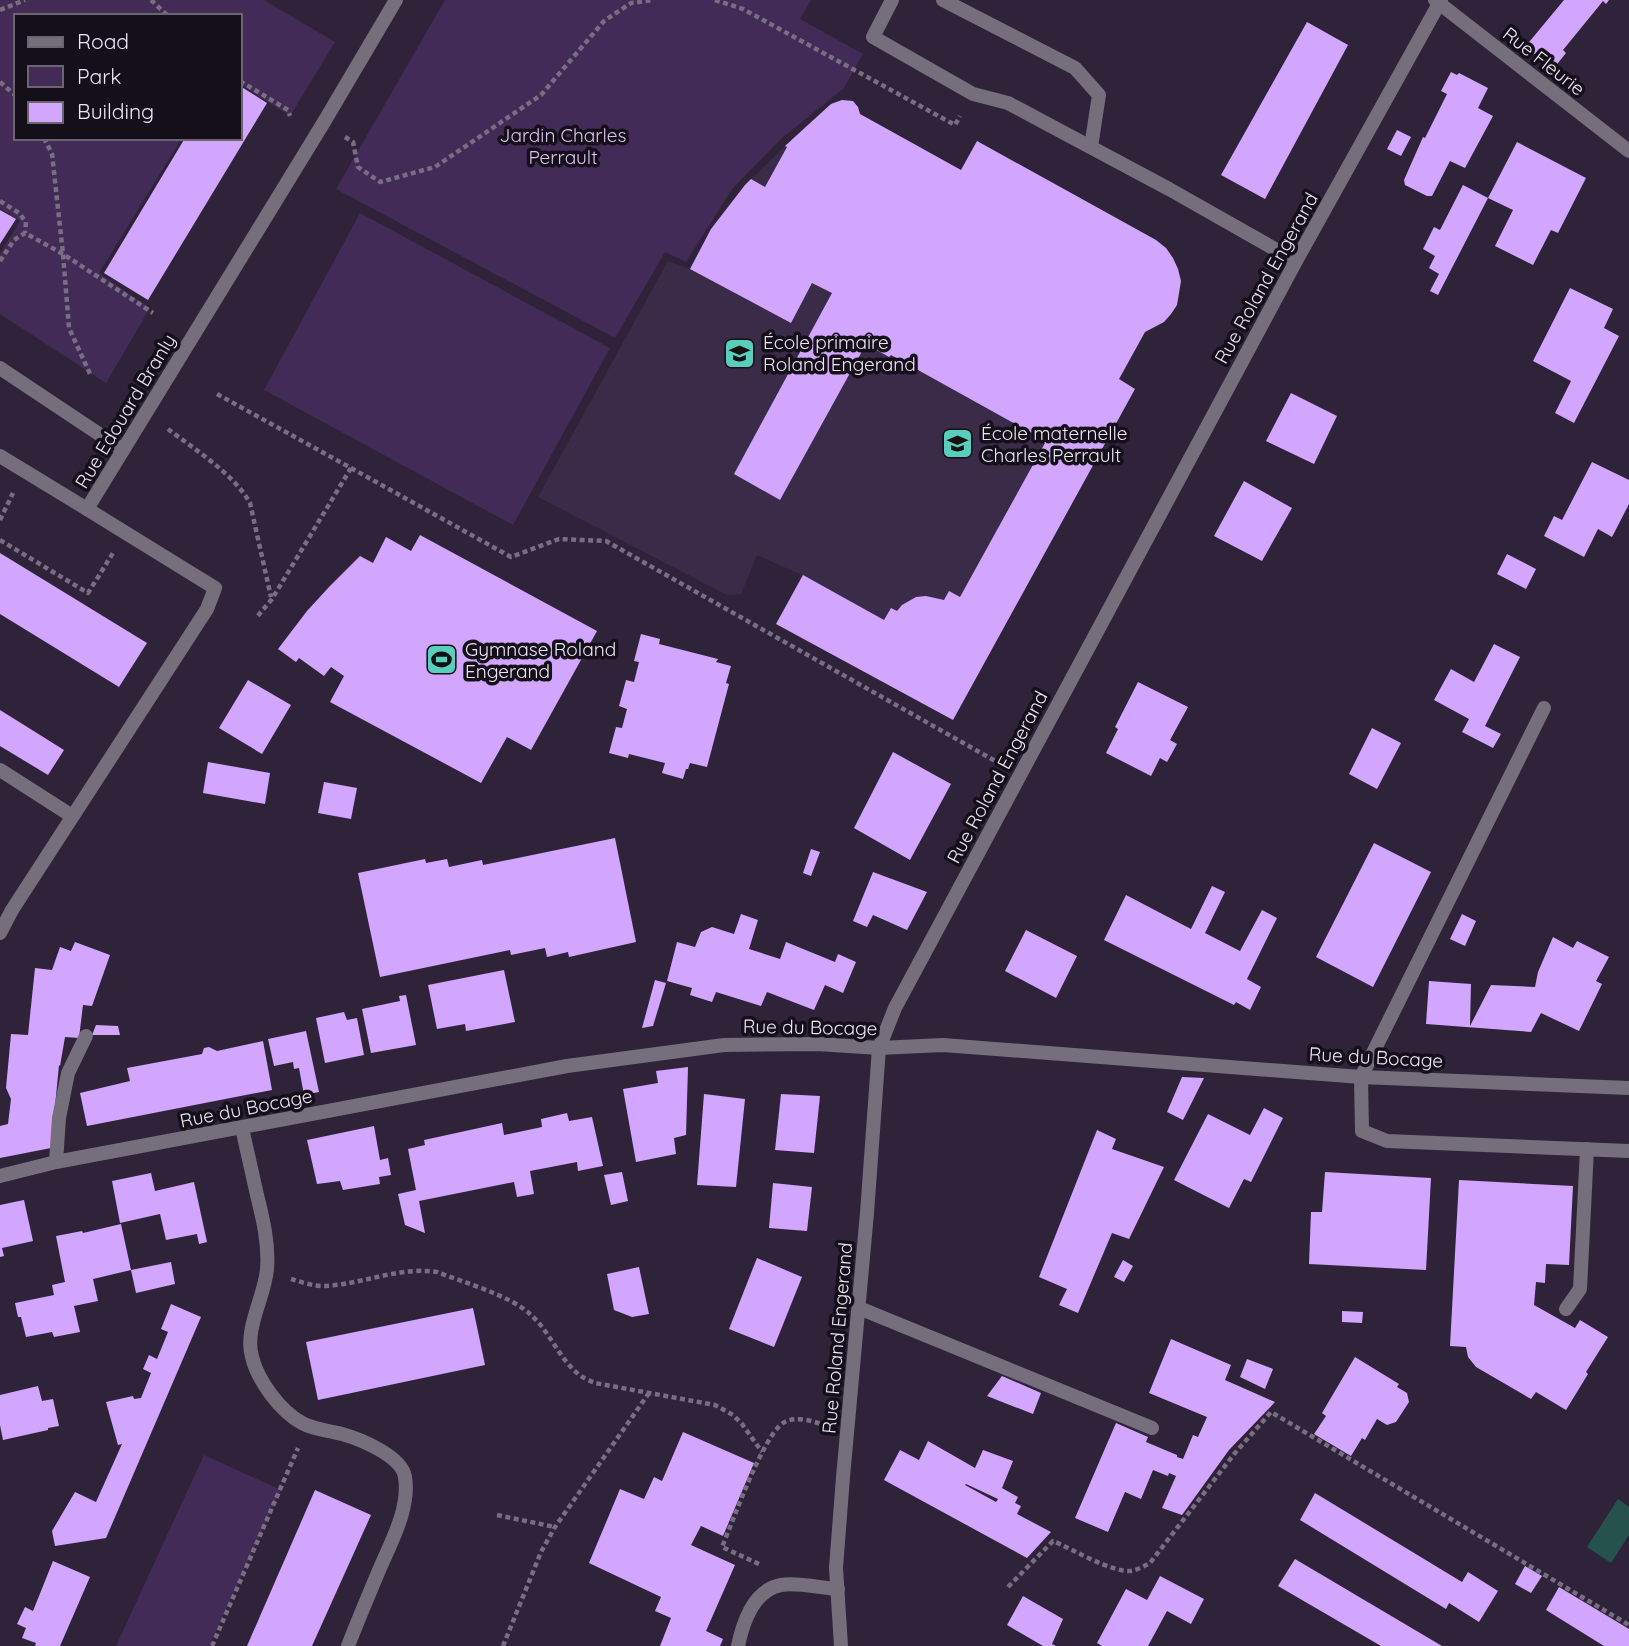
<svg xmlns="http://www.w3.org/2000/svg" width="1629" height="1646" viewBox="0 0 1629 1646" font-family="Quicksand,sans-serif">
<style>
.built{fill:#3a2c48}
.green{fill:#422b57}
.water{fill:#25524b}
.building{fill:#d2a6fe;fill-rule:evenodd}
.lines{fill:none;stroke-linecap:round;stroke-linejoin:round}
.path{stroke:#786e82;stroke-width:4.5;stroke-dasharray:5 3.5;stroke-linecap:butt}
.service{stroke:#756f7b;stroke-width:14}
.minor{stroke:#756f7b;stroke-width:14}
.labels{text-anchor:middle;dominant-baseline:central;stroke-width:7;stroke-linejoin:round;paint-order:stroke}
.street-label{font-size:19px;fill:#ece5f4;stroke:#140f19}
.park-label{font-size:19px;fill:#dac5f0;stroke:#140f19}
.poi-label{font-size:19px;fill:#ece5f4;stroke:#140f19;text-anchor:start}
</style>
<rect width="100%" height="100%" fill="#2f233a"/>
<!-- built -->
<path class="built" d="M842 100 853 101 858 107 860 114 960 170 977 141 1156 240 1166 248 1173 258 1178 269 1181 281 1177 305 1171 314 1164 322 1145 332 1120 379 1135 389 953 720 776 624 802 575 757 555 741 594 727 595 538 497 668 261 690 269 711 229 745 185 812 120 831 104Z"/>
<!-- green -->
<g class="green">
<path d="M0 0H264L335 42 290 116 240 84V16H16V138H182L99 273 150 308 106 383 0 314V254L20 221 0 208Z"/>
<path d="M445 0H811L800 19 863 54 844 88 782 138 732 189 686 262 665 252 615 338 336 189Z"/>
<path d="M360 213 610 348 513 525 264 390Z"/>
<path d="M204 1455 281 1490 209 1646H116Z"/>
</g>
<!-- water -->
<path class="water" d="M1618 1499 1629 1507V1535L1611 1563 1587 1547Z"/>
<!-- building -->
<g class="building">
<path d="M1564 0H1609L1606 4 1603 1 1563 50 1566 53 1554 68 1525 47Z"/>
<path d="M1307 22 1348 45 1265 199 1221 175Z"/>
<path d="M1451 72 1457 75 1459 73 1488 88 1478 108 1493 116 1465 168 1450 161 1432 196H1427L1405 185 1404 180 1423 137 1425 138 1447 94 1441 91Z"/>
<path d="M240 86 267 103 148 300 104 273 185 138H240Z"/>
<path d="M842 100 853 101 858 107 860 114 961 170 977 141 1156 240 1166 248 1173 258 1178 269 1181 281 1177 305 1171 314 1164 322 1145 332 1119 379 1135 389 953 720 776 624 803 575 884 620 891 608 897 611 902 605 916 597 926 596 944 600 949 591 960 597 1045 443 1037 436 891 355 889 357 866 344 780 500 734 474 832 293 812 283 791 323 690 269 711 229 745 185 751 179 765 187 787 147 785 146 831 104Z"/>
<path d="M1397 130 1411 137 1401 156 1387 149Z"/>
<path d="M1517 142 1586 178 1558 233 1551 230 1533 265 1495 246 1513 210 1488 198 1438 295 1430 291 1439 274 1429 268 1435 256 1423 249 1434 227 1440 230 1463 185 1488 198Z"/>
<path d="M0 210 16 219 0 244Z"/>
<path d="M1570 288 1613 309 1604 328 1619 336 1574 423 1555 413 1571 381 1533 361Z"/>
<path d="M1291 393 1337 416 1314 464 1266 441Z"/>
<path d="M1592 462 1629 480V504L1612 537 1598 529 1584 557 1544 536 1554 516 1562 520Z"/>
<path d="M1244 481 1292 508 1262 561 1214 536Z"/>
<path d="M420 535 597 631 531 750 507 737 481 783 330 702 344 676 331 667 324 676 299 658 296 662 278 649 307 611 329 587 360 556 373 563 386 537 411 551Z"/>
<path d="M0 553 147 643 119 687 0 614Z"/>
<path d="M1507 554 1536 569 1526 589 1497 574Z"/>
<path d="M641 634 660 639 659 644 718 659 716 662 731 666 726 683 729 684 707 767 690 763 688 769H686L683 779 662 773 665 763 629 754 628 758 609 753 616 727 622 728 627 709 619 706 626 680 634 682 639 662 634 661Z"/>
<path d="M1494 644 1520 657 1485 726 1501 734 1493 748 1462 732 1469 719 1434 700 1451 669 1474 682Z"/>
<path d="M248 680 291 705 262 754 219 728Z"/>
<path d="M1138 682 1188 707 1170 740 1177 744 1167 762 1160 758 1151 776 1106 753 1118 729 1115 727Z"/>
<path d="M0 710 64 750 48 775 0 746Z"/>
<path d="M1372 728 1401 743 1377 789 1349 774Z"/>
<path d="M893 752 951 784 910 860 854 828Z"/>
<path d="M208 762 270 773 265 804 203 793Z"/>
<path d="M324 782 357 788 351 819 318 813Z"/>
<path d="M615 838 636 942 569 957 568 952 547 957 545 948 511 955 510 950 380 977 358 873 425 859 426 863 447 859 449 867 482 860 483 865Z"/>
<path d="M1374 843 1431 872 1373 987 1316 957Z"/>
<path d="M811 849 820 852 811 876 803 873Z"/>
<path d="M873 872 927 892 907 930 873 915 867 927 853 921Z"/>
<path d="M1212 886 1225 892 1205 933 1240 951 1262 910 1277 918 1247 979 1261 987 1250 1010 1236 1002 1234 1005 1104 940 1126 895 1191 929Z"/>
<path d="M741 914 758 920 749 949 780 959 786 942 835 962 838 954 856 962 843 993 825 985 814 1010 767 992 761 1006 716 992 712 1002 690 995 692 988 667 981 677 942 695 947 701 932 712 927 734 934Z"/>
<path d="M1462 914 1476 921 1465 946 1450 939Z"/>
<path d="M1026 930 1077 956 1056 998 1005 971Z"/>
<path d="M1553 937 1573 948 1577 941 1609 957 1596 981 1602 984 1579 1031 1541 1013 1531 1032 1426 1024 1429 981 1471 984 1470 1026 1491 985 1535 987 1538 972Z"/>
<path d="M75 942 110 955 92 1006 83 1005 79 1038 65 1037 60 1066 59 1065 51 1148 0 1158V1126L8 1124 11 1099 6 1088 11 1034 28 1035 35 968 52 970 60 947 71 951Z"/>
<path d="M504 970 515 1022 466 1031 465 1024 437 1029 428 985Z"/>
<path d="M655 980 666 983 653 1026 642 1028Z"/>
<path d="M406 995 416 1045 371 1053 362 1009 400 1001 399 996Z"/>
<path d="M344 1012 347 1020 357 1018 364 1055 325 1063 316 1018Z"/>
<path d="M96 1025 118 1026 120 1035H92Z"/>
<path d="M306 1031 319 1092 304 1095 299 1068 294 1069 293 1062 274 1066 268 1039Z"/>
<path d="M263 1041 272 1090 87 1126 80 1093 130 1081 127 1068 202 1054 204 1048 209 1047 217 1051Z"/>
<path d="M688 1067 686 1135 674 1138 676 1154 636 1162 623 1089 658 1083 656 1071Z"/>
<path d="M1182 1077 1204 1078 1183 1120 1167 1112Z"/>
<path d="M704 1094 745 1099 736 1187 697 1185Z"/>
<path d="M781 1094 820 1096 814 1153 775 1150Z"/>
<path d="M1264 1108 1283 1118 1251 1182 1244 1179 1229 1208 1174 1180 1208 1114 1250 1135Z"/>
<path d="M567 1113 569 1121 592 1117 603 1166 578 1171 577 1162 530 1171 534 1194 517 1197 514 1182 419 1201 425 1233 405 1225 398 1194 416 1190 408 1149 425 1145 424 1140 502 1123 504 1135 542 1127 541 1119Z"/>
<path d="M374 1126 380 1160 388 1158 391 1175 379 1177 380 1184 343 1190 340 1181 317 1184 307 1140Z"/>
<path d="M1097 1130 1116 1139 1112 1149 1164 1167 1129 1239 1112 1233 1078 1313 1059 1305 1067 1289 1039 1277Z"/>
<path d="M622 1172 628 1201 611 1205 604 1175Z"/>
<path d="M1325 1172 1431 1178 1426 1270 1309 1264 1311 1212H1322Z"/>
<path d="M151 1173 155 1191 194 1182 207 1242 199 1244 197 1234 166 1240 160 1214 120 1223 112 1181Z"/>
<path d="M1459 1180 1573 1186 1569 1265 1546 1264 1545 1283 1536 1282 1534 1305 1575 1328 1580 1320 1608 1337 1586 1372 1588 1374 1566 1410 1536 1392 1531 1399 1476 1367 1468 1357 1466 1347 1450 1346Z"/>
<path d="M773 1183 812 1187 807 1231 769 1228Z"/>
<path d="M24 1200 33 1241 2 1248 4 1256 0 1257V1205Z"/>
<path d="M121 1224 131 1270 93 1279 98 1301 74 1306 80 1332 54 1337 52 1332 26 1337 21 1317H18L15 1303 54 1295 52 1285 65 1282 56 1236 82 1231 83 1233Z"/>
<path d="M757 1258 802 1277 774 1347 729 1329Z"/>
<path d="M1123 1260 1133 1266 1124 1282 1114 1277Z"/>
<path d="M171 1262 175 1284 136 1293 131 1270Z"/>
<path d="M639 1267 649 1314 632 1317 614 1310 607 1274Z"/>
<path d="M171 1304 201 1317 106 1538 55 1546 52 1531 75 1492 96 1502 122 1444 118 1445 106 1402 133 1396 134 1399 141 1398 151 1373 143 1369 149 1355 157 1359 168 1332 161 1329Z"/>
<path d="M473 1308 485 1365 318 1400 306 1342Z"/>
<path d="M1342 1311 1363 1312 1362 1323 1342 1322Z"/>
<path d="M1171 1339 1231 1365 1225 1380 1275 1402 1229 1450 1182 1515 1162 1508 1176 1476 1169 1473 1168 1476 1153 1470 1141 1499 1125 1492 1108 1532 1075 1518 1116 1423 1148 1437 1146 1442 1177 1455V1457L1183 1459 1193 1435 1198 1437 1207 1417 1149 1393Z"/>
<path d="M1355 1357 1399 1384 1397 1387 1407 1393 1409 1402 1396 1422 1387 1425 1377 1419 1365 1440 1362 1438 1351 1456 1314 1434 1326 1416 1322 1413Z"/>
<path d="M1247 1359 1273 1369 1265 1389 1240 1377Z"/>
<path d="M1002 1376 1041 1393 1033 1414 987 1396Z"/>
<path d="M38 1386 42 1401 53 1399 59 1426 48 1428V1430L3 1440 0 1425V1395Z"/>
<path d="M683 1432 754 1463 723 1536 701 1526 691 1545 735 1565 706 1631 723 1639 720 1646H660L671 1618 655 1611 661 1597 589 1563 620 1489 644 1499 654 1477 662 1481Z"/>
<path d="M928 1441 975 1468 983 1450 1013 1461 1002 1488 1018 1497 1015 1503 1021 1506 1017 1514 1051 1532 1027 1558 884 1480 900 1450 919 1460ZM966 1484 998 1499 996 1502 965 1485Z"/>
<path d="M315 1490 371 1515 312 1646H247Z"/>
<path d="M1315 1493 1462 1582 1468 1572 1498 1591 1479 1622 1449 1603 1446 1609 1300 1520Z"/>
<path d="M1295 1559 1442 1646H1381L1278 1586Z"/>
<path d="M53 1561 90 1577 60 1646H35L36 1643 22 1638 26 1628 17 1624 25 1607 33 1611Z"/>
<path d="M1525 1566 1542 1576 1531 1593 1515 1584Z"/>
<path d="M1160 1576 1204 1599 1191 1624 1167 1611 1148 1646H1102L1097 1643 1126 1589 1147 1600Z"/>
<path d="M1559 1587 1629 1629V1646H1604L1546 1610Z"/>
<path d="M1023 1596 1063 1619 1052 1644 1056 1646H1043L1007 1625Z"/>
</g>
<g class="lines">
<!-- path -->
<g class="path">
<path d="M151 0 168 16"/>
<path d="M715 0 743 9 955 125 960 116"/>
<path d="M0 10 25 0"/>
<path d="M240 81 288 110 290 116"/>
<path d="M0 82 16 96"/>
<path d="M345 137 353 142 358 167 380 182 435 167 541 95 604 21 631 3 653 0"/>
<path d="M44 138 52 154 63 254 69 328 91 376"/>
<path d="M0 201 19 213 26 222 25 233"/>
<path d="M0 261 14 240 25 233 63 254 153 313"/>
<path d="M217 394 351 468 272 599 256 618"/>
<path d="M168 429C194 449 234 474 250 503L271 597"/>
<path d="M351 468 511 557 559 539 606 541 997 762"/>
<path d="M0 520 13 493"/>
<path d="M0 540 88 593 113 553"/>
<path d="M291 1279C301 1282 312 1286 323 1286 361 1285 399 1266 437 1272 463 1282 511 1296 530 1314 550 1331 559 1360 581 1376 585 1379 591 1381 595 1383L715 1405 733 1415 742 1424 762 1452"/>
<path d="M497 1515 555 1527"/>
<path d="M759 1564 722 1547C733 1521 763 1436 783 1423 793 1416 810 1420 821 1424"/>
<path d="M1008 1587 1053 1541C1072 1549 1111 1572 1130 1571 1138 1570 1144 1566 1150 1563L1235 1453 1271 1412 1629 1625"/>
<path d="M212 1646 298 1448"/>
<path d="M503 1646 541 1552 555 1527 649 1393"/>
</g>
<!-- service -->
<g class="service">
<path d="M892 0 873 37 973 94 1008 103 1169 189 1296 261"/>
<path d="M943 0 1075 68 1099 95 1091 147"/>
<path d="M0 368 123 450"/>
<path d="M0 770 72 816"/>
<path d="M1361 1077 1362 1131 1387 1141 1629 1151"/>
<path d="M1566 1309 1580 1289 1587 1149"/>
<path d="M738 1646C743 1622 754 1590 781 1585 797 1582 821 1588 838 1589"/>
</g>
<!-- minor -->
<g class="minor">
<path d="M1435 0 1629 151"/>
<path d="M0 456 87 509"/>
<path d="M0 933 12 910 207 609 215 588 87 509 324 122 396 0"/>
<path d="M1361 1077 1544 708"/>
<path d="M242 1128C247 1151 252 1173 257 1195 263 1219 269 1244 267 1269 265 1296 244 1329 252 1357 258 1381 280 1411 302 1423 315 1430 328 1430 342 1434 360 1439 402 1456 405 1477 410 1508 392 1540 380 1568 369 1594 358 1620 348 1646"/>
<path d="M56 1162 59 1118 68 1073 86 1036"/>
<path d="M0 1176 56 1162 567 1066 724 1045 817 1044 879 1048 943 1045 1361 1077 1629 1088"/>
<path d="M859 1308 1152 1428"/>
<path d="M841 1646 836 1568 843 1477 867 1213 879 1048 895 1008 1296 261 1441 0"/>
</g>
</g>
<!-- icons -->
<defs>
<symbol id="school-square" viewBox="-11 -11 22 22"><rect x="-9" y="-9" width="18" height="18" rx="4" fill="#5acebc" stroke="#140f19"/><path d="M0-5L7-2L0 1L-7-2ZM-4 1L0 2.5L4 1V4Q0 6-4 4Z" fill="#111"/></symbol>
<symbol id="stadium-square" viewBox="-11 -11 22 22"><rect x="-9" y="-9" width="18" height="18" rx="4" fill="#5acebc" stroke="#140f19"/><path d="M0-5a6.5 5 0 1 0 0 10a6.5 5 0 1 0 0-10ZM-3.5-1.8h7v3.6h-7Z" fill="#111"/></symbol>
</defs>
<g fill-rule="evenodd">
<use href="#school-square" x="722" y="336" width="35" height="35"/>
<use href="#school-square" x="940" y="426" width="35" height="35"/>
<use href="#stadium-square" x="424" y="642" width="35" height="35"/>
</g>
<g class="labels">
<!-- street labels -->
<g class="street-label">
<text transform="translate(1544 61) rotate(38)">Rue Fleurie</text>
<text transform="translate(1266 278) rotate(-61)">Rue Roland Engerand</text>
<text transform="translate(125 411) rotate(-59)">Rue Edouard Branly</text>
<text transform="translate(997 777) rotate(-62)">Rue Roland Engerand</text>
<text transform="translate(810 1027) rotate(1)">Rue du Bocage</text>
<text transform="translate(1376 1057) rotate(3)">Rue du Bocage</text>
<text transform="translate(246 1108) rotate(-11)">Rue du Bocage</text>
<text transform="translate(837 1338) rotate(-85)">Rue Roland Engerand</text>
</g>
<!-- park labels -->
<g class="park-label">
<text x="563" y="135">Jardin Charles<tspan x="563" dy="22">Perrault</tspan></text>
</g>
<!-- poi labels -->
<g class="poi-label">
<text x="763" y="342">École primaire<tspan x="763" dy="22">Roland Engerand</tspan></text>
<text x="981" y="433">École maternelle<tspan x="981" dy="22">Charles Perrault</tspan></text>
<text x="465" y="649">Gymnase Roland<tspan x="465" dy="22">Engerand</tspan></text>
</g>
</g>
<!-- legend -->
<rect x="14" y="14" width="228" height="126" fill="#140f19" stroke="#6a6571" stroke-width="2"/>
<rect x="28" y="37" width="35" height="10" fill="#756f7b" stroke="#6a6571" stroke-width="2"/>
<text x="77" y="49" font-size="21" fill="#ece5f4">Road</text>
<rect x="28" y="66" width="35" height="21" fill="#422b57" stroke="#6a6571" stroke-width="2"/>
<text x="77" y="84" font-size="21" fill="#ece5f4">Park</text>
<rect x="28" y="102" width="35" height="21" fill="#d2a6fe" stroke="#6a6571" stroke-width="2"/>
<text x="77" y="119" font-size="21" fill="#ece5f4">Building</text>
</svg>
